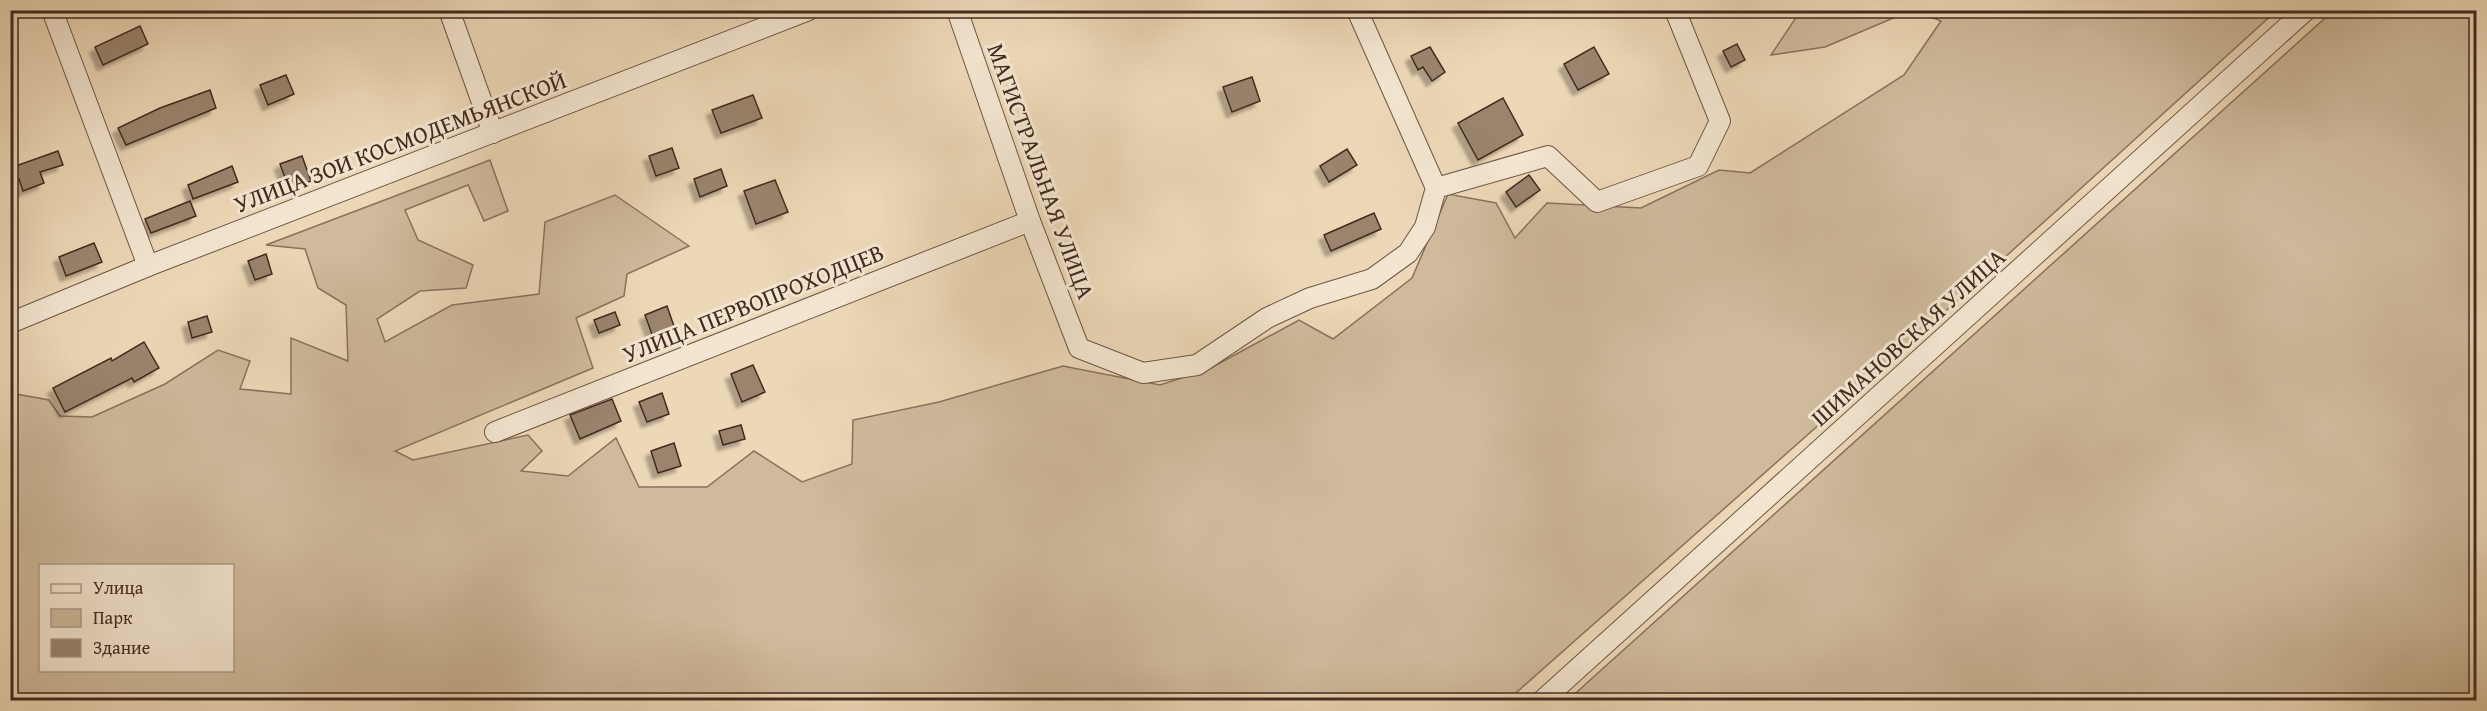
<svg xmlns="http://www.w3.org/2000/svg" width="2487" height="711" viewBox="0 0 2487 711" font-family="'Gentium Book Plus',serif">
<style>
.green{fill:#cfba9c;stroke:#88725e;stroke-width:1.5;fill-rule:evenodd}
.building{fill:#9a846e;stroke:#422b1f;stroke-width:1.5;filter:url(#shadow)}
.lines{fill:none;stroke-linecap:round;stroke-linejoin:round}
.minor-casing{stroke:#6c5645;stroke-width:22}
.minor{stroke:#f3e5d0;stroke-width:20}
.labels{text-anchor:middle;dominant-baseline:central;stroke-width:6;stroke-linejoin:round;paint-order:stroke}
.street-label{font-size:24px;fill:#422b1f;stroke:#f3e5d0}
</style>
<defs>
<filter id="shadow"><feDropShadow dx="-5.5" dy="5.5" stdDeviation="1.5" flood-color="#0004"/></filter>
</defs>
<rect width="100%" height="100%" fill="#ecd7b6"/>
<filter id="stains"><feTurbulence type="fractalNoise" baseFrequency=".00333" numOctaves="4"/><feColorMatrix values="0 0 0 0 .2 0 0 0 0 .09 0 0 0 0 .02 0 0 0 .5 -.17"/></filter>
<radialGradient id="worn" r=".72"><stop offset=".6" stop-color="#630" stop-opacity="0"/><stop offset="1" stop-color="#630" stop-opacity=".3"/></radialGradient>
<!-- green -->
<g class="green">
<path d="M1801 10H1910V11L1825 47 1771 55Z"/>
<path d="M2334 10 2476 11V700H1568Z"/>
<path d="M1915 11H2276L1883 368 1508 700H11L10 393 49 400 60 416 92 417 165 384 218 350 250 361 240 389 291 394V338L348 361 346 305 318 288 305 249 266 245 490 160 508 211 484 221 468 185 405 210 418 240 473 265 466 288 420 291 377 319 385 342 452 305 539 294 545 222 615 195 689 246 627 274 624 296 576 318 593 368 395 451 413 460 528 435 542 451 521 471 568 476 616 438 639 487H707L754 451 802 482 852 464 853 420 939 402 1063 366 1160 385 1209 369 1299 320 1333 339 1412 278 1448 194 1496 203 1515 238 1547 203 1641 208 1719 170 1750 173 1904 75 1941 21ZM40 566H232V670H40Z"/>
</g>
<!-- building -->
<g class="building">
<path d="M140 26 148 44 103 65 95 47Z"/>
<path d="M1737 44 1745 60 1731 67 1723 51Z"/>
<path d="M1430 47 1445 72 1432 81 1423 67 1418 70 1411 56Z"/>
<path d="M1594 47 1609 74 1578 90 1564 64Z"/>
<path d="M286 75 294 94 268 105 260 85Z"/>
<path d="M1252 77 1260 101 1232 112 1223 87Z"/>
<path d="M210 90 216 108 126 145 118 128 160 108Z"/>
<path d="M753 95 762 118 721 133 712 110Z"/>
<path d="M1503 98 1523 135 1478 160 1458 123Z"/>
<path d="M672 148 679 168 656 176 649 156Z"/>
<path d="M1347 149 1357 165 1329 182 1320 166Z"/>
<path d="M58 151 63 165 40 172 44 183 23 191 19 179 10 181V168Z"/>
<path d="M302 156 311 181 289 189 280 164Z"/>
<path d="M232 166 238 182 193 199 188 185Z"/>
<path d="M721 169 727 186 700 197 694 179Z"/>
<path d="M1529 175 1540 190 1516 207 1506 192Z"/>
<path d="M775 180 788 212 756 224 744 191Z"/>
<path d="M190 201 196 216 151 233 145 219Z"/>
<path d="M1374 213 1381 229 1331 251 1324 235Z"/>
<path d="M94 243 102 262 66 276 59 257Z"/>
<path d="M266 254 272 274 255 280 248 261Z"/>
<path d="M667 306 676 332 654 340 645 315Z"/>
<path d="M615 312 620 325 599 333 594 320Z"/>
<path d="M207 316 212 332 192 338 188 322Z"/>
<path d="M144 342 159 368 134 382 132 378 65 412 53 388 111 358 112 361Z"/>
<path d="M753 365 765 392 742 402 731 374Z"/>
<path d="M662 393 669 414 647 422 639 402Z"/>
<path d="M612 399 621 421 580 439 570 415Z"/>
<path d="M741 425 745 439 723 445 719 431Z"/>
<path d="M674 443 681 466 658 473 651 451Z"/>
</g>
<g class="lines">
<defs>
<g id="minor">
<path d="M52 10 148 266"/>
<path d="M449 10 493 133"/>
<path d="M957 10 1030 221 1079 348 1143 373 1197 365 1267 318 1310 298 1372 279 1408 253 1425 227 1436 188 1548 156 1597 202 1698 166 1720 121 1675 10"/>
<path d="M1357 10 1436 188"/>
<path d="M10 323 148 266 809 10"/>
<path d="M495 432 1030 221"/>
<path d="M1543 700 2306 10"/>
</g>
</defs>
<!-- minor casing -->
<use href="#minor" class="minor-casing"/>
<!-- minor -->
<use href="#minor" class="minor"/>
</g>
<g class="labels">
<!-- street labels -->
<g class="street-label">
<text transform="translate(400 142) rotate(-21)">УЛИЦА ЗОИ КОСМОДЕМЬЯНСКОЙ</text>
<text transform="translate(1041 171) rotate(70)">МАГИСТРАЛЬНАЯ УЛИЦА</text>
<text transform="translate(753 303) rotate(-22)">УЛИЦА ПЕРВОПРОХОДЦЕВ</text>
<text transform="translate(1908 337) rotate(-42)">ШИМАНОВСКАЯ УЛИЦА</text>
</g>
</g>
<!-- margin -->
<rect width="2487" height="711" fill="none" stroke="#ecd7b6" stroke-width="36"/>
<rect x="12" y="12" width="2463" height="687" fill="none" stroke="#422b1f" stroke-width="3"/>
<rect x="18" y="18" width="2451" height="675" fill="none" stroke="#422b1f" stroke-width="1.5"/>
<!-- legend -->
<rect x="39" y="564" width="195" height="108" fill="#f3e5d0" stroke="#ac9b89" stroke-width="1.5"/>
<rect x="51" y="584" width="30" height="9" fill="#f3e5d0" stroke="#ac9b89" stroke-width="1.5"/>
<text x="93" y="594" font-size="18" fill="#422b1f">Улица</text>
<rect x="51" y="609" width="30" height="18" fill="#cfba9c" stroke="#ac9b89" stroke-width="1.5"/>
<text x="93" y="624" font-size="18" fill="#422b1f">Парк</text>
<rect x="51" y="639" width="30" height="18" fill="#9a846e" stroke="#ac9b89" stroke-width="1.5"/>
<text x="93" y="654" font-size="18" fill="#422b1f">Здание</text>
<rect width="100%" height="100%" filter="url(#stains)"/>
<rect width="100%" height="100%" fill="url(#worn)"/>
</svg>
